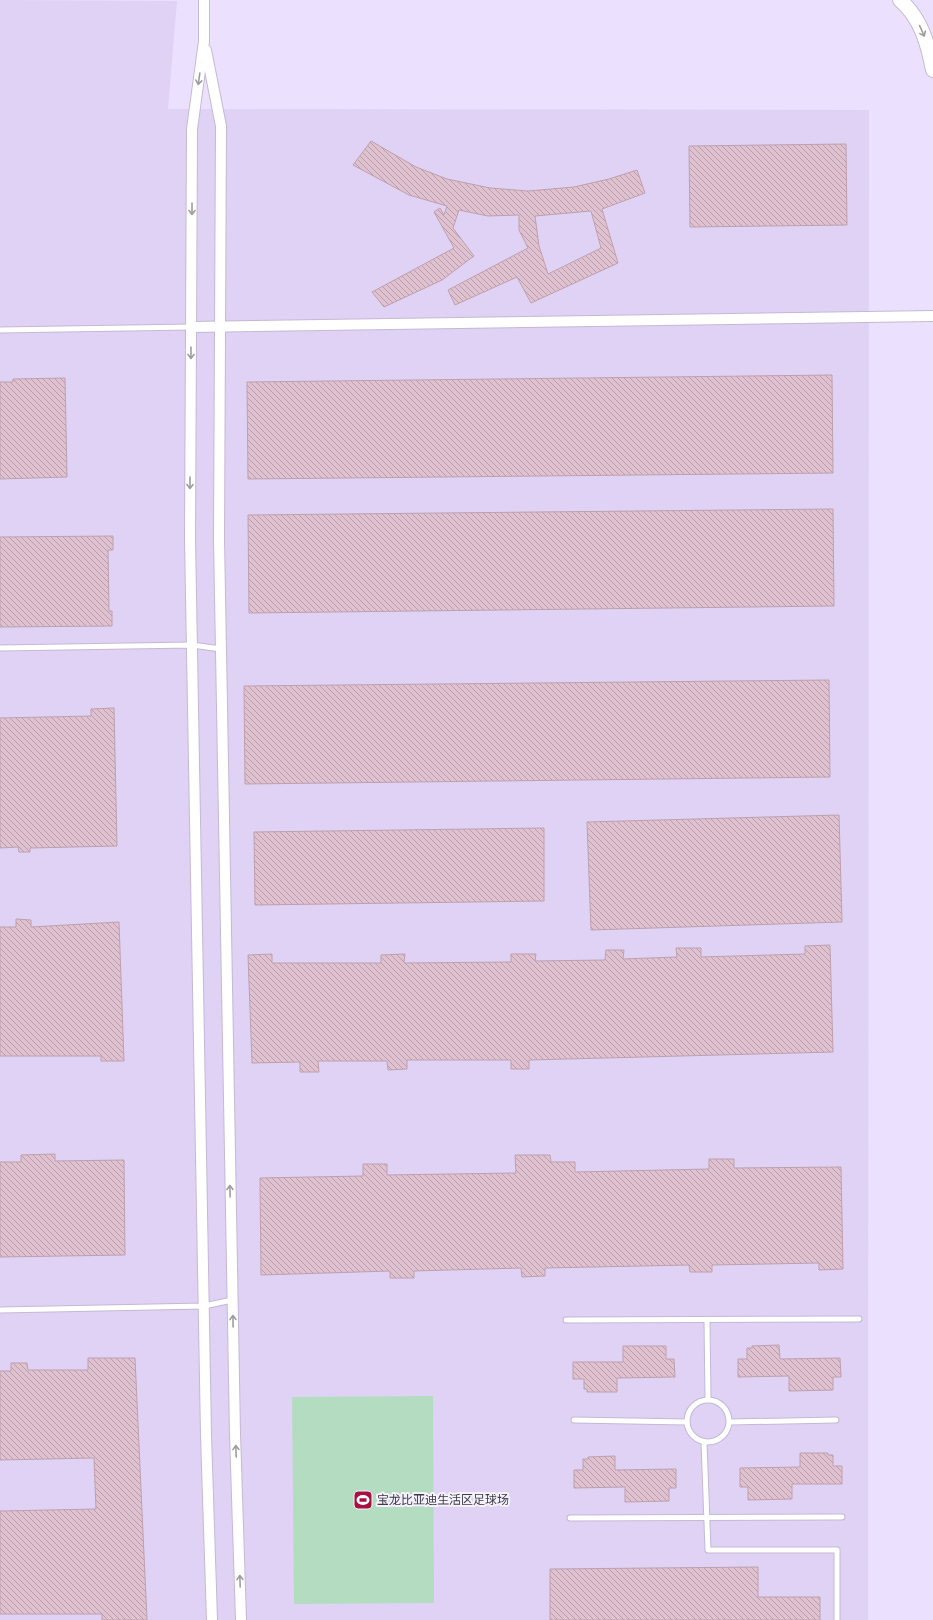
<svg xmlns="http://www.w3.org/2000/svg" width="933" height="1620" viewBox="0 0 933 1620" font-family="Jost,'Noto Sans SC',sans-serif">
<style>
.built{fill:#dfd2f5}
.pitch{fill:#b4dcc0}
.building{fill:url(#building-back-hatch);stroke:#bea0ae;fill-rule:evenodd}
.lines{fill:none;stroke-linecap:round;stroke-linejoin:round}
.service-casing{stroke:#c4b9d5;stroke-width:7}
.minor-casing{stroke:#c4b9d5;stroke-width:12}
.secondary-casing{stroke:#c4b9d5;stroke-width:16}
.service{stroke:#fff;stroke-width:5}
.minor{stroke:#fff;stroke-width:10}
.secondary{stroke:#fff;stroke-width:14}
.oneway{stroke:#9f9ca2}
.labels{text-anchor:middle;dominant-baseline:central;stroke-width:4;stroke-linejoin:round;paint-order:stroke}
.poi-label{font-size:12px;fill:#3f3a45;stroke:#f5f1fd;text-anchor:start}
</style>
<defs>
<pattern id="building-back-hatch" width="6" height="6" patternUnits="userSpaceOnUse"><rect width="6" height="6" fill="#e0c1d0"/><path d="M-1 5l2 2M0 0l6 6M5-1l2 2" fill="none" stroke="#b79eab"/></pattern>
</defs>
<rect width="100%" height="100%" fill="#ebe0fd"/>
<!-- built -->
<path class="built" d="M0 0 177 1 168 109 869 110 868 1620H0Z"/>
<!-- pitch -->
<path class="pitch" d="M433 1396 434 1603 294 1604 292 1397Z"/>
<!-- building -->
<g class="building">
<path d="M371 141 416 167 447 179 490 188 528 191 574 187 609 179 637 170 645 193 602 209 618 263 531 303 517 277 455 305 448 290 528 248 519 230V215L488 216 459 210 453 228 474 256 442 280 384 307 372 292 454 248 434 212 440 208 444 215 447 206 409 195 353 165ZM591 211 601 248 548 274 539 246 535 216Z"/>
<path d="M846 144 847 225 690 227 689 146Z"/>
<path d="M832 375 833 473 248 479 247 382Z"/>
<path d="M65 378 67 477 0 479V382H13V379Z"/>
<path d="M833 509 834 606 249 613 248 515Z"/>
<path d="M113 536V550H108L109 611H112V626L0 627V537Z"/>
<path d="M829 680 830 777 245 784 244 686Z"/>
<path d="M114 708 117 846 30 848V852H19L18 847 0 848V718L91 716V709Z"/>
<path d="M839 815 842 922 591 930 587 822Z"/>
<path d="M544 828V901L255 905 254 832Z"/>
<path d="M16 919 31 920V927L119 922 124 1061H101V1056H0V927H16Z"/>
<path d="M830 945 833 1052 529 1060V1069H511V1060H407V1069L388 1070 387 1061H318L319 1072H300V1062L252 1063 248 955 272 954V963H381V955L405 954 404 963 511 962V954H536L535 961 605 960 606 950H624L623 959 677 957 676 948H701V957L805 954V946Z"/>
<path d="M55 1154V1161L124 1160 125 1255 0 1257V1162H21V1155Z"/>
<path d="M515 1155H550L551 1162H575V1172L709 1169V1159H734V1168L841 1167 843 1269 819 1270V1263L712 1265V1272H690L689 1265 545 1268V1276L522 1277 521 1268 414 1271V1278H390V1271L261 1275 260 1178 363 1176V1164H387V1175L516 1173Z"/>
<path d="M779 1345 780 1359 840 1358 841 1377H833V1390L789 1391V1376L738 1377V1359H747V1348H752V1346Z"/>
<path d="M623 1346H666V1359H674L675 1377 617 1378V1392H587V1389H584V1379H573V1362H623Z"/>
<path d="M88 1358H135L147 1620H102V1614H0V1511L96 1509 94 1458 0 1460V1371H11V1363H27L28 1370H88Z"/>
<path d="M800 1453H828V1455H833V1466H842V1484H792V1499L748 1500V1487H740V1468L800 1467Z"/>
<path d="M615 1456V1470L676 1469V1488H669V1501L625 1502V1487L574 1488V1470H583V1459H588V1457Z"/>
<path d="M758 1567V1597H820V1620H550V1569Z"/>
</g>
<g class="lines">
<defs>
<g id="service">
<path d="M0 330 191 327"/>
<path d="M0 648 192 645 221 649"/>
<path d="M0 1310 204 1306 232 1300"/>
<path d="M566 1320 859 1319"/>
<path d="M707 1320 708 1399"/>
<circle cx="708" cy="1421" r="21"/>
<path d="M574 1420 687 1422"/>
<path d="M730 1422 836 1420"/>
<path d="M704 1442 708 1550H837V1620"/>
<path d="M570 1518 842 1517"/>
</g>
<g id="minor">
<path d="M204 0V41L192 129 190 539 206 1435 212 1620"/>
<path d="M206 50 221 126 219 539 235 1434 241 1620"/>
<path d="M191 327 933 316"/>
</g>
<path id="secondary" d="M900 0C921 18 928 44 933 70"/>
</defs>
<!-- service casing -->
<use href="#service" class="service-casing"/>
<!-- minor casing -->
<use href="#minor" class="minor-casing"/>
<!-- secondary casing -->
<use href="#secondary" class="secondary-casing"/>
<!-- service -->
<use href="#service" class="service"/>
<!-- minor -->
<use href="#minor" class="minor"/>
<!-- secondary -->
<use href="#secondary" class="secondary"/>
</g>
<!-- one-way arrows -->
<defs><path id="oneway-shaft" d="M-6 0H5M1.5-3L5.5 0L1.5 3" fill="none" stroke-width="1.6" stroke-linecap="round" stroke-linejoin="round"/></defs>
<g class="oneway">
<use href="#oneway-shaft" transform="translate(922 31) rotate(66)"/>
<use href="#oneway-shaft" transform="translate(199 79) rotate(98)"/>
<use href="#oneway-shaft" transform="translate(192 209) rotate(90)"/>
<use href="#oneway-shaft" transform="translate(191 353) rotate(90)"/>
<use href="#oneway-shaft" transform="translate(190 483) rotate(90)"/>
<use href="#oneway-shaft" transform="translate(230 1191) rotate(-91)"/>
<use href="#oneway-shaft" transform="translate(233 1321) rotate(-91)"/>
<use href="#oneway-shaft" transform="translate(236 1451) rotate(-92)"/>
<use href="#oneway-shaft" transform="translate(240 1581) rotate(-92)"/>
</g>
<!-- icons -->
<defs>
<symbol id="stadium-square" viewBox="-11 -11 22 22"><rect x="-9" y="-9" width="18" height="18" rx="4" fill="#a71041" stroke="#f5f1fd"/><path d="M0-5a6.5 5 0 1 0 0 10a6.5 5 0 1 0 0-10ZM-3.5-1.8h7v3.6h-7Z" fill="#fff"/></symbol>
</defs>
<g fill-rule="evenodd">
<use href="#stadium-square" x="352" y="1489" width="22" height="22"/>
</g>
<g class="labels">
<!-- poi labels -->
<g class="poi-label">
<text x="377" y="1500">宝龙比亚迪生活区足球场</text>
</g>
</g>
</svg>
